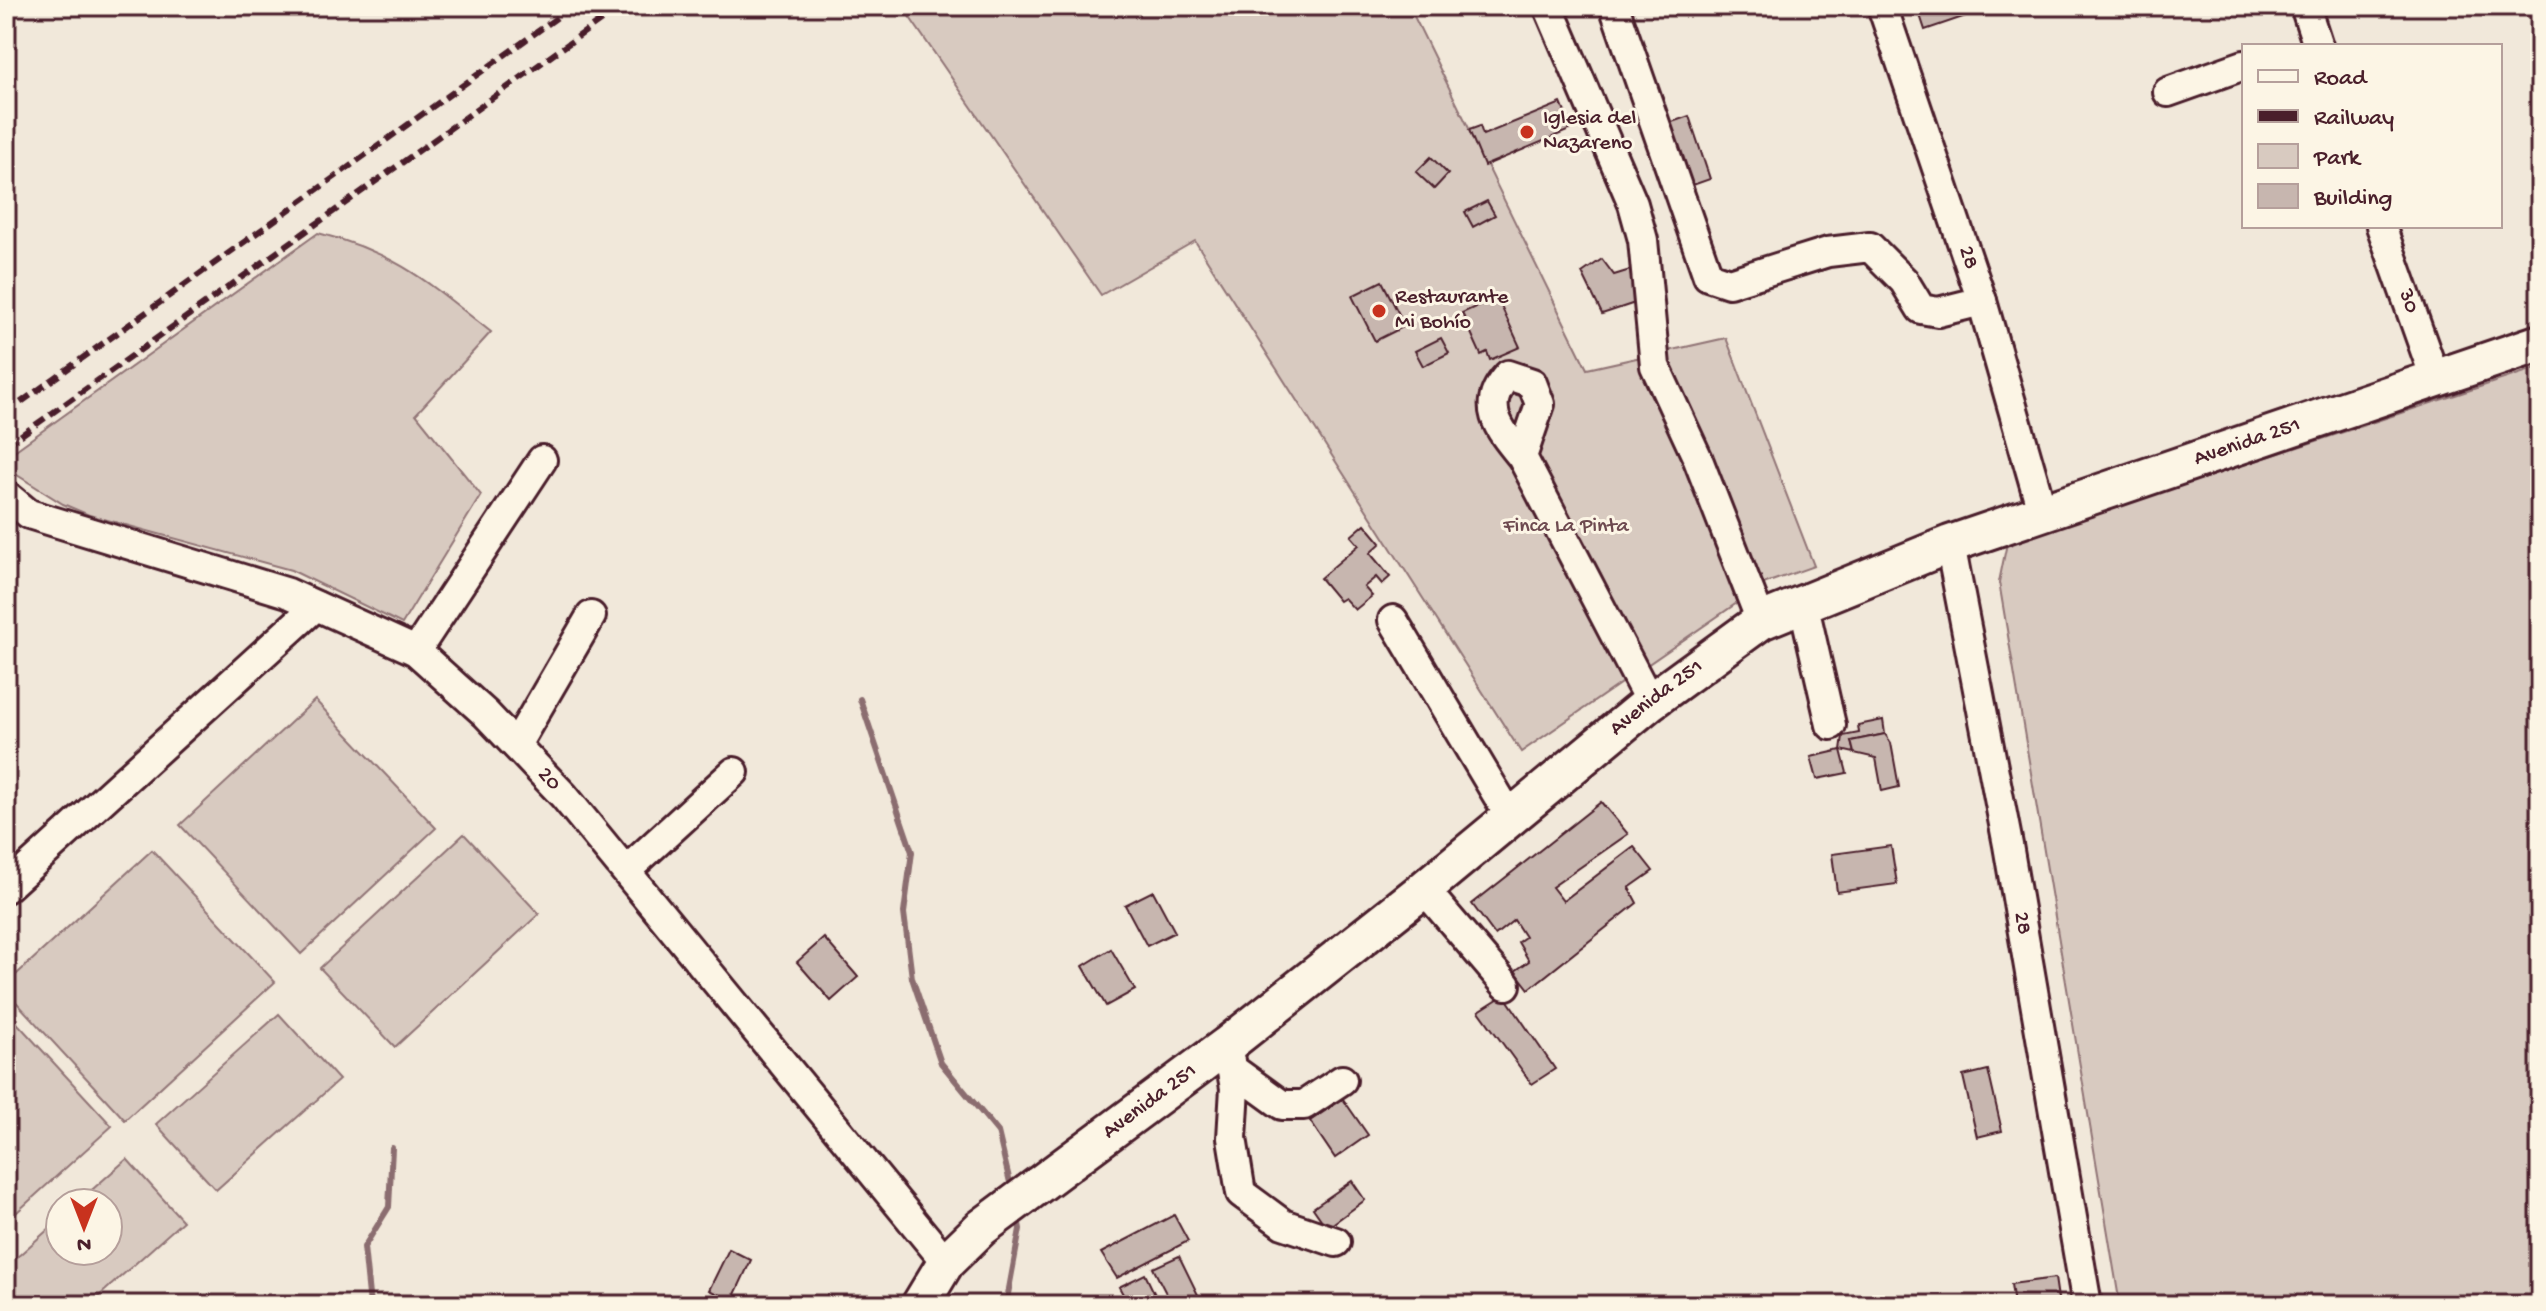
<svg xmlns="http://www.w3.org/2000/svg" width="2546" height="1311" viewBox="0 0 2546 1311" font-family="'Gochi Hand',sans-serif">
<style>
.green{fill:#d8cac0;stroke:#917476;stroke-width:2}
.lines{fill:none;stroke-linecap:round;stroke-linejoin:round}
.stream{stroke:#8b6d6f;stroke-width:6}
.building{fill:#c7b6af;stroke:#4a1f2b;stroke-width:2}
.minor-casing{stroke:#4a1f2b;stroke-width:34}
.major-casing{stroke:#4a1f2b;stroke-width:42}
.minor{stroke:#fcf5e5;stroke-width:28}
.major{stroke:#fcf5e5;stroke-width:36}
.rail{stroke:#4a1f2b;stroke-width:6;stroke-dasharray:12 6;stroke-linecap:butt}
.poi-dot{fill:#c8321e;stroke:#fcf5e5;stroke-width:3}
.labels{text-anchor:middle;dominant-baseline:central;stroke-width:6;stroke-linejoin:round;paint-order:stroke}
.poi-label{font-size:22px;fill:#4a1f2b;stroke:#fcf5e5;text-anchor:start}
.street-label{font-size:22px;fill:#4a1f2b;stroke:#fcf5e5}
.park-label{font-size:22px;fill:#6e4a50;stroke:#fcf5e5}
</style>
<rect width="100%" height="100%" fill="#f1e8da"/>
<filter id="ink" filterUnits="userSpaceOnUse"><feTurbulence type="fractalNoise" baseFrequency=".0125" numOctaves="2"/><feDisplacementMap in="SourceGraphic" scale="16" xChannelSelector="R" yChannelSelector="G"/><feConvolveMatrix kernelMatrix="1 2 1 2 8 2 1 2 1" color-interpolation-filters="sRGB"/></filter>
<g filter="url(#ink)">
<!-- green -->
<g class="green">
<path d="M902 6H1409L1587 369 1726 338 1814 566 1766 583 1521 752 1195 241 1101 295Z"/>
<path d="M318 233C396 252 430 284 491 332L416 414 481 495 402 624 291 570 89 515 63 504 6 468V457Z"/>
<path d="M2540 367V1305H2120L1999 582 2007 543Z"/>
<path d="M315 700 436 828 301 954 180 825Z"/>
<path d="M464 834 539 914 395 1047 320 968Z"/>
<path d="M152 850 275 982 125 1120 6 991V984Z"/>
<path d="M6 1011 112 1126 6 1222Z"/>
<path d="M279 1014 339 1080 216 1190 156 1124Z"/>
<path d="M127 1159 183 1221 89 1305H19L6 1290V1267L60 1219V1251H108V1203H77Z"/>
</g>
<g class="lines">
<!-- stream -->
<g class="stream">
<path d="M860 699 912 852 904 913 912 978 941 1063 998 1132 1012 1191"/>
<path d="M370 1305 364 1247 389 1207 392 1148"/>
<path d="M1006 1305 1020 1229 1018 1218"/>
</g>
</g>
<!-- building -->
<g class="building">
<path d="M1917 6H1995L1925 30Z"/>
<path d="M1561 103 1572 129 1484 166 1469 130 1480 126 1483 135Z"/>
<path d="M1689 116 1710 179 1690 186 1669 123Z"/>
<path d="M1431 157 1448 174 1434 189 1416 172Z"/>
<path d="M1487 201 1495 215 1473 227 1465 212Z"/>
<path d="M1602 259 1614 275 1630 270 1635 303 1602 314 1582 273Z"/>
<path d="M1382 281 1405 326 1375 341 1352 296Z"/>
<path d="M1497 297 1520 347 1490 360 1487 352 1481 355 1462 313Z"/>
<path d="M1441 338 1449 353 1423 366 1415 351Z"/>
<path d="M1365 524 1381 543 1370 553 1390 577 1382 584 1376 577 1364 587 1372 596 1355 610 1344 598 1339 601 1320 578 1359 545 1351 536Z"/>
<path d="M1883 720 1885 734 1851 741 1854 753 1841 750 1843 736 1859 733 1858 725Z"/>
<path d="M1885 734 1891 743 1899 787 1882 791 1876 758 1854 753 1851 741Z"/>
<path d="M1841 750 1847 773 1817 779 1811 757Z"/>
<path d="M1601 802 1628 834 1552 887 1563 901 1634 847 1653 871 1629 888 1637 903 1529 989 1515 971 1529 961 1518 942 1525 937 1514 920 1495 935 1472 904Z"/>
<path d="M1891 846 1897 884 1837 892 1832 854Z"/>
<path d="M1153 891 1175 932 1147 946 1125 905Z"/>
<path d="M824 938 858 977 831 1001 797 962Z"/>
<path d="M1111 949 1135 990 1106 1006 1083 966Z"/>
<path d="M1504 995 1555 1069 1532 1084 1479 1011Z"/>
<path d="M1988 1070 2002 1131 1977 1137 1963 1076Z"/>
<path d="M1343 1099 1368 1135 1335 1158 1310 1121Z"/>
<path d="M1352 1181 1365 1200 1327 1228 1313 1208Z"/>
<path d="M1174 1215 1188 1241 1117 1278 1101 1253Z"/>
<path d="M729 1249 751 1260 732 1301 709 1290Z"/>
<path d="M1179 1256 1203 1305H1172L1153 1268Z"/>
<path d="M1145 1274 1160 1305H1129L1119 1287Z"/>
<path d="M2055 1278 2059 1305H2014L2011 1284Z"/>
</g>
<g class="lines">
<defs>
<g id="minor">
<path d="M1548 6 1633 204 1643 240 1655 366 1697 457 1761 621"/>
<path d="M1614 6 1708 276 1729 283 1828 252 1870 247 1904 281 1921 309 1938 312 1982 301"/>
<path id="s1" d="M1882 6 1982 301 2043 514"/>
<path d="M2305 6 2318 46"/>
<path d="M2168 92 2244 65"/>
<path id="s2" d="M2381 226 2435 378"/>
<path d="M1522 457 1540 404 1532 383 1508 375C1479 406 1499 429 1522 457L1650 702"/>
<path id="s3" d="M6 495 29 514 288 593 416 651 486 714 564 796 946 1262"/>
<path id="s4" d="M1950 544 2008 845 2087 1305"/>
<path d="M1803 602 1831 725"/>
<path d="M1393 620 1511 818"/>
<path d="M416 651 542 460"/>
<path d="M516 745 591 616"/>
<path d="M627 870 734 772"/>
<path d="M6 888 316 606"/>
<path d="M1424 889 1506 985"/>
<path d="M1227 1045 1235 1088 1232 1138 1241 1193 1283 1224 1336 1242"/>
<path d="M1231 1068 1282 1105H1304L1342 1080"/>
</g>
<g id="major">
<path id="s5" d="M920 1305 946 1262 981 1228 1227 1045 1424 889 1650 702 1761 621 1950 544 2540 343"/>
</g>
</defs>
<!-- minor casing -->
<use href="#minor" class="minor-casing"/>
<!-- major casing -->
<use href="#major" class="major-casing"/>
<!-- minor -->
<use href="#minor" class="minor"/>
<!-- major -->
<use href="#major" class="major"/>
<!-- rail -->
<g class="rail">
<path d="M6 413 573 6"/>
<path d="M6 446 621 6"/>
</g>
</g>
</g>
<!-- markers -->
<g class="poi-dot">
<circle cx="1527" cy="132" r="8"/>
<circle cx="1379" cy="311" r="8"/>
</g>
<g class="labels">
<!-- poi labels -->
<g class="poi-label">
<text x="1543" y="119">Iglesia del<tspan x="1543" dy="25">Nazareno</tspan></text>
<text x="1395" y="298">Restaurante<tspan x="1395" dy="25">Mi Bohío</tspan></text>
</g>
<!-- street labels -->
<g class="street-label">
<text stroke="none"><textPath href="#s1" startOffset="266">28</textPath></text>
<text stroke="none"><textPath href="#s2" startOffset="80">30</textPath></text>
<text stroke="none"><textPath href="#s5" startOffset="1606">Avenida 251</textPath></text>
<text stroke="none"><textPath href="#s5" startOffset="958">Avenida 251</textPath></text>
<text stroke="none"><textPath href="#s3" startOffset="626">20</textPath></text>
<text stroke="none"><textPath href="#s4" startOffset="386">28</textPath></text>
<text stroke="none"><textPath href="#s5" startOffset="310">Avenida 251</textPath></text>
</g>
<!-- park labels -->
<g class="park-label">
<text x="1566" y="527">Finca La Pinta</text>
</g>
</g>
<!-- margin -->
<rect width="2546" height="1311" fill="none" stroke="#fcf5e5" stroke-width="32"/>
<rect x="16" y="16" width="2514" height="1279" fill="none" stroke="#4a1f2b" stroke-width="3" filter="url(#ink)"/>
<!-- legend -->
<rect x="2242" y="44" width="260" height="184" fill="#fcf5e5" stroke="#b59f9b" stroke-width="2"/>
<rect x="2258" y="70" width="40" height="12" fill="#fcf5e5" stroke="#b59f9b" stroke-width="2"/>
<text x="2314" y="84" font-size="24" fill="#4a1f2b">Road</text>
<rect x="2258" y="110" width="40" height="12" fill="#4a1f2b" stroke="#b59f9b" stroke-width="2"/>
<text x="2314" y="124" font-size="24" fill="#4a1f2b">Railway</text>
<rect x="2258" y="144" width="40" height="24" fill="#d8cac0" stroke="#b59f9b" stroke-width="2"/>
<text x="2314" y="164" font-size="24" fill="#4a1f2b">Park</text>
<rect x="2258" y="184" width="40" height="24" fill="#c7b6af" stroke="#b59f9b" stroke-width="2"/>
<text x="2314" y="204" font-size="24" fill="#4a1f2b">Building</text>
<!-- north arrow -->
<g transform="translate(84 1227) rotate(180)"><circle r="38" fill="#fcf5e5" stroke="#b59f9b" stroke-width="2"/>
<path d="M0-6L14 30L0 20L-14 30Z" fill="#c8321e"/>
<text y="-12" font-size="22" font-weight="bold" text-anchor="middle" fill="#4a1f2b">N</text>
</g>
</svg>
